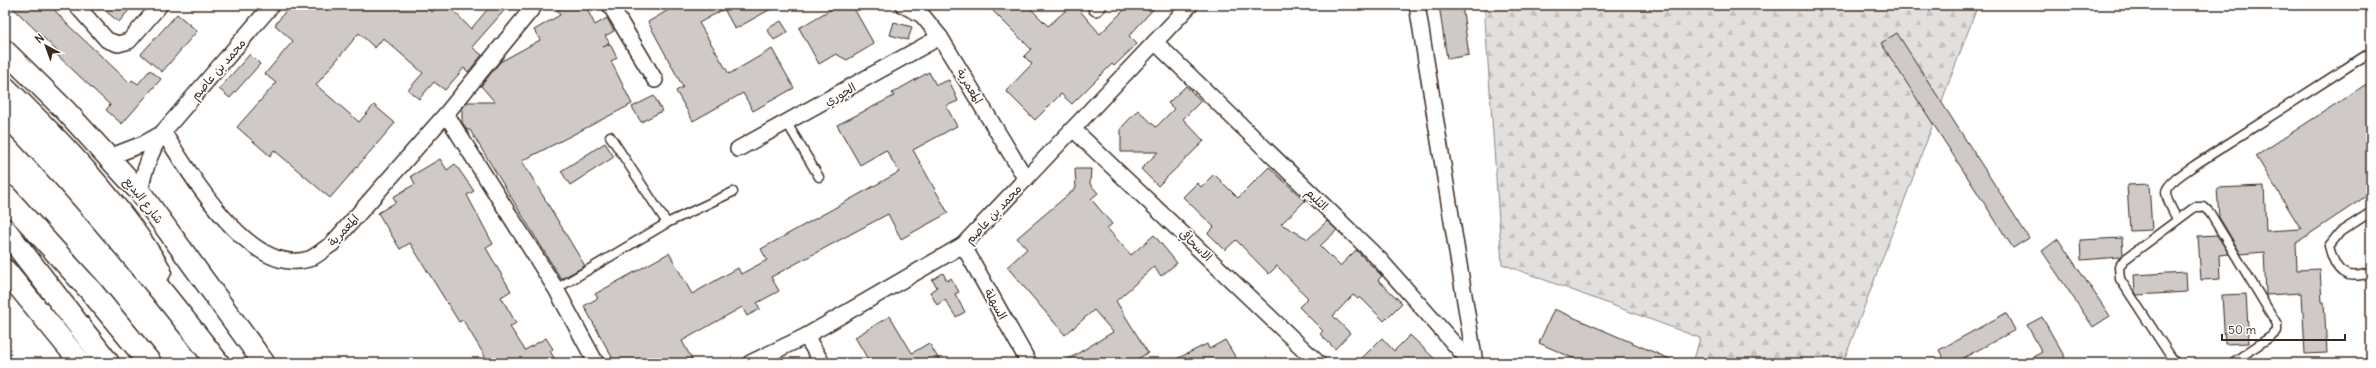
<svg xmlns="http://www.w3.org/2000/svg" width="2376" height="368" viewBox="0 0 2376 368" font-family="Delius,'Playpen Sans Arabic',sans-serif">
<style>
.forest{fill:url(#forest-firs);stroke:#8e857e}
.building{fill:#cfcac7;stroke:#3b2a1e}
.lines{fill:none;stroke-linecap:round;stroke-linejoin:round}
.service-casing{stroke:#3b2a1e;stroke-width:11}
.minor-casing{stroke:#3b2a1e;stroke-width:18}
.secondary-casing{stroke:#3b2a1e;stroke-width:24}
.trunk-casing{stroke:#3b2a1e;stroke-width:25}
.service{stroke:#fff;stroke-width:8}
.minor{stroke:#fff;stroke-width:15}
.secondary{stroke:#fff;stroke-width:21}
.trunk{stroke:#fff;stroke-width:22}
.labels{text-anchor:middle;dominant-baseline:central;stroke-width:3.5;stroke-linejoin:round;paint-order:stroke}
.street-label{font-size:12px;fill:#3b2a1e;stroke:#fff}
</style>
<defs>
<pattern id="forest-firs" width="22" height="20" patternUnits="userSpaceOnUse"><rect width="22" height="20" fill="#e2e0de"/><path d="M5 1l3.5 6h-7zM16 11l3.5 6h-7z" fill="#c3c0be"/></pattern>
</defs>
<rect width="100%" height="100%" fill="#fff"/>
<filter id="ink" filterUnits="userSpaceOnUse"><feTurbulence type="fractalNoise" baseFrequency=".025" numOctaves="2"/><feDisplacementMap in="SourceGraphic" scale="8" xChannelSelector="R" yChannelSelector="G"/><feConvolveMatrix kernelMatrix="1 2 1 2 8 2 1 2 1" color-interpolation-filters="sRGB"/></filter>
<g filter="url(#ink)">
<!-- forest -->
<path class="forest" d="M1484 5H1978L1843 363H1693L1700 338 1502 264Z"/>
<!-- building -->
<g class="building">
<path d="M10 5H50L68 25 130 83 132 80 138 84 150 70 161 79 122 124 106 110 110 105 56 54 58 52Z"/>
<path d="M98 5H133L119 22Z"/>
<path d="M290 5H424L432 12 440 5H448L471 29 491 5H509L472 47 482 55 468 72 464 68 445 90 434 82 419 99 408 90 423 73 383 38 375 48 359 33 316 85 359 122 374 105 395 123 330 198 274 150 270 156 237 127 276 83 265 74 293 41 275 25Z"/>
<path d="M566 5H585L595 25 607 18 614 31 605 36 609 42 603 47 610 44 617 58 611 61 632 104 522 161 585 266 561 279 470 130H467L462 122V109L467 102H495L481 86 500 62 540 40 534 30 560 15 557 10Z"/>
<path d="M677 5H778L735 29 724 9 699 23 729 74 772 49 794 88 753 111 743 93 693 121 676 91 683 87 648 22Z"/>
<path d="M838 5H852L874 44 847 60 836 54 819 64 799 28Z"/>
<path d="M987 5H1027L1048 26 1072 5H1075L1100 34 1129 5H1157L1129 36 1137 44 1114 66 1112 64 1072 104 1061 94 1035 120 1006 91 1032 64 1024 56 1031 49Z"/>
<path d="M1439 5H1462L1469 55 1447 59Z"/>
<path d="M177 14 197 31 162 72 141 54Z"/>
<path d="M781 21 788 32 774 40 767 29Z"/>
<path d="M894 22 912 27 908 40 890 35Z"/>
<path d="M1897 33 2029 238 2013 248 1881 43Z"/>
<path d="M250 54 260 64 230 98 219 89Z"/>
<path d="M929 72 936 85 949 80 958 101 946 106 957 126 913 150 948 213 901 239 888 214 771 277 779 291 757 303 760 309 747 316 742 307 682 341 694 363H615L584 306 598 298 595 294 669 253 692 294 738 268 741 274 767 260 761 249 899 172 886 150 860 165 837 125 894 96 892 93Z"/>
<path d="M2371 81V193L2296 243 2297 270 2320 269 2322 302H2324L2327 353 2305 354 2302 293 2266 295 2264 252 2241 254 2219 217 2217 188 2264 186 2266 231 2301 229 2256 156Z"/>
<path d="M1186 86 1201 101 1183 119 1204 141 1158 186 1141 169 1158 152H1121V128L1138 110 1156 127 1174 109 1168 103Z"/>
<path d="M654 96 662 111 641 122 632 107Z"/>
<path d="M605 143 614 157 570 185 561 171Z"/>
<path d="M440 159 447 170 455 164 474 191 467 195 493 244 486 248 511 291 501 297 516 323 510 327 525 350 546 338 553 349 550 351 557 363H489L463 320 459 322 410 243 400 249 378 213 396 202 393 197 415 184 411 176Z"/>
<path d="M1269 167 1305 201 1281 224 1308 239 1327 221 1337 230 1320 246 1340 266 1356 250 1382 276 1378 280 1402 303 1384 321 1360 297 1358 299 1353 295 1333 316 1350 333 1335 349 1320 334 1323 331 1299 307 1308 298 1277 266 1269 274 1236 240 1225 250 1208 233 1214 227 1183 197 1197 183 1201 187 1214 174 1238 198Z"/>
<path d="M1075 169H1091L1090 184 1098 193 1091 199 1112 224 1107 228 1131 255 1154 235 1177 263 1161 276 1154 267 1116 301 1148 353 1130 363H1062L1113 332 1094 310 1065 335 1007 267 1027 249 1017 238 1076 188Z"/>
<path d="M2149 184 2152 230 2130 231 2127 185Z"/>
<path d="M2217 235 2229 254 2219 255 2220 279 2201 280 2198 236Z"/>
<path d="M2122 238 2123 254 2119 257 2081 260 2080 240Z"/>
<path d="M2058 239 2110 316 2093 327 2042 251Z"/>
<path d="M2186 272 2187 292 2137 295 2135 292 2134 275Z"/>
<path d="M943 273 947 281 951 278 959 292 955 294 965 312 956 317 945 300 937 305 930 292 937 287 932 280Z"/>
<path d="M2246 294 2249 343 2225 344 2222 295Z"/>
<path d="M1554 309 1679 363H1584L1539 343Z"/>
<path d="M2006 313 2015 330 1954 363H1946L1939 350Z"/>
<path d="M890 316 912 353 929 343 941 363H870L855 337Z"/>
<path d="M2042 317 2068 363H2022L2042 352 2027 325Z"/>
<path d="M1410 335 1439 363H1357L1382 338 1394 351Z"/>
<path d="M1225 340 1239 363H1168L1207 344 1209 349Z"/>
</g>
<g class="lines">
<defs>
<g id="service">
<path d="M787 123 819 177"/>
<path d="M610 136 667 223"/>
<path d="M2371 212 2340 232 2329 246C2335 271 2345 282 2371 272"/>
<path d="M2177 219C2173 211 2166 200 2166 192 2166 183 2191 168 2198 163L2371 52"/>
<path d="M556 289 667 223 733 192"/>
<path d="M2175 363 2120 279 2119 267 2124 260 2195 207H2204L2210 213 2277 324V331L2273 335 2232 363"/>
<path d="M2366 363 2371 361"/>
</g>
<g id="minor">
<path d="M76 5 107 40 118 44 129 41 160 5"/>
<path d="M610 5 655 80"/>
<path d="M903 5 922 15 940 37 1026 179"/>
<path d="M1417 5 1475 363"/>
<path d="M1096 8 1099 5"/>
<path d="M1155 42 1380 260 1471 363"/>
<path d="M446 114 556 289 596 363"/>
<path d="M1073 129 1318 363"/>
<path d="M163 132C190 172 249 278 309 259 316 257 325 248 332 244L446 114 535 5"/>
<path d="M738 149 940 37"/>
<path d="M109 157 143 144 159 135"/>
<path d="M140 192C144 169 150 151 163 132L272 5"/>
<path d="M963 245 1029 363"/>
<path d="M806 336 822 363"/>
<path d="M750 363 806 336 963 245 1190 5"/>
</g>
<g id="secondary">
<path d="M5 51 66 111 140 192 264 363"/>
<path d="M5 270 81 363"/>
</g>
<g id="trunk">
<path d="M5 88C61 142 121 205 160 271"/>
<path d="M5 113C82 192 151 276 218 363"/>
<path d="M5 196 91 291 150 363"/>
<path d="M5 230 108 363"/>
</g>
</defs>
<!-- service casing -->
<use href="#service" class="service-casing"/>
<!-- minor casing -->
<use href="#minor" class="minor-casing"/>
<!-- secondary casing -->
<use href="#secondary" class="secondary-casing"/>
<!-- trunk casing -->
<use href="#trunk" class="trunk-casing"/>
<!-- service -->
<use href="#service" class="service"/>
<!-- minor -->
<use href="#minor" class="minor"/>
<!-- secondary -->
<use href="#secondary" class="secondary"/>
<!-- trunk -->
<use href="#trunk" class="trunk"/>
</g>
</g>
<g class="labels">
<!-- street labels -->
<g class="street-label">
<text transform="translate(218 69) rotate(-49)">محمد بن عاصم</text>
<text transform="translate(970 86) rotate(59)">المعمرية</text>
<text transform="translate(840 94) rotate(-29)">الجوري</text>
<text transform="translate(1317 199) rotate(44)">الثليم</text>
<text transform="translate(144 200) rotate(52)">شارع البديع</text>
<text transform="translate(993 214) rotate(-47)">محمد بن عاصم</text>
<text transform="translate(343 230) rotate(-47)">المعمرية</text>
<text transform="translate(1196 245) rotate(44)">الاسحاقي</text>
<text transform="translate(996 304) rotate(61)">السهلة</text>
</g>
</g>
<!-- margin -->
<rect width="2376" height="368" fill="none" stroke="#fff" stroke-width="20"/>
<rect x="10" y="10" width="2356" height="348" fill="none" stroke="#3b2a1e" stroke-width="1.5" filter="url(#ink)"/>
<!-- north arrow -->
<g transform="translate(46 46) rotate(319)" stroke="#ffffff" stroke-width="3" paint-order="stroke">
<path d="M0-3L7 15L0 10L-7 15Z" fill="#3b2a1e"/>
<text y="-6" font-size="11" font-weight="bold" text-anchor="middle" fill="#3b2a1e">N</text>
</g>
<!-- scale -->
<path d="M2222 334v6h123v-6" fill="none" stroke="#3b2a1e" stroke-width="2"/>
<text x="2228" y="334" font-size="12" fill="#3b2a1e" stroke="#ffffff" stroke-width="3" paint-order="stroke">50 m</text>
</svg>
